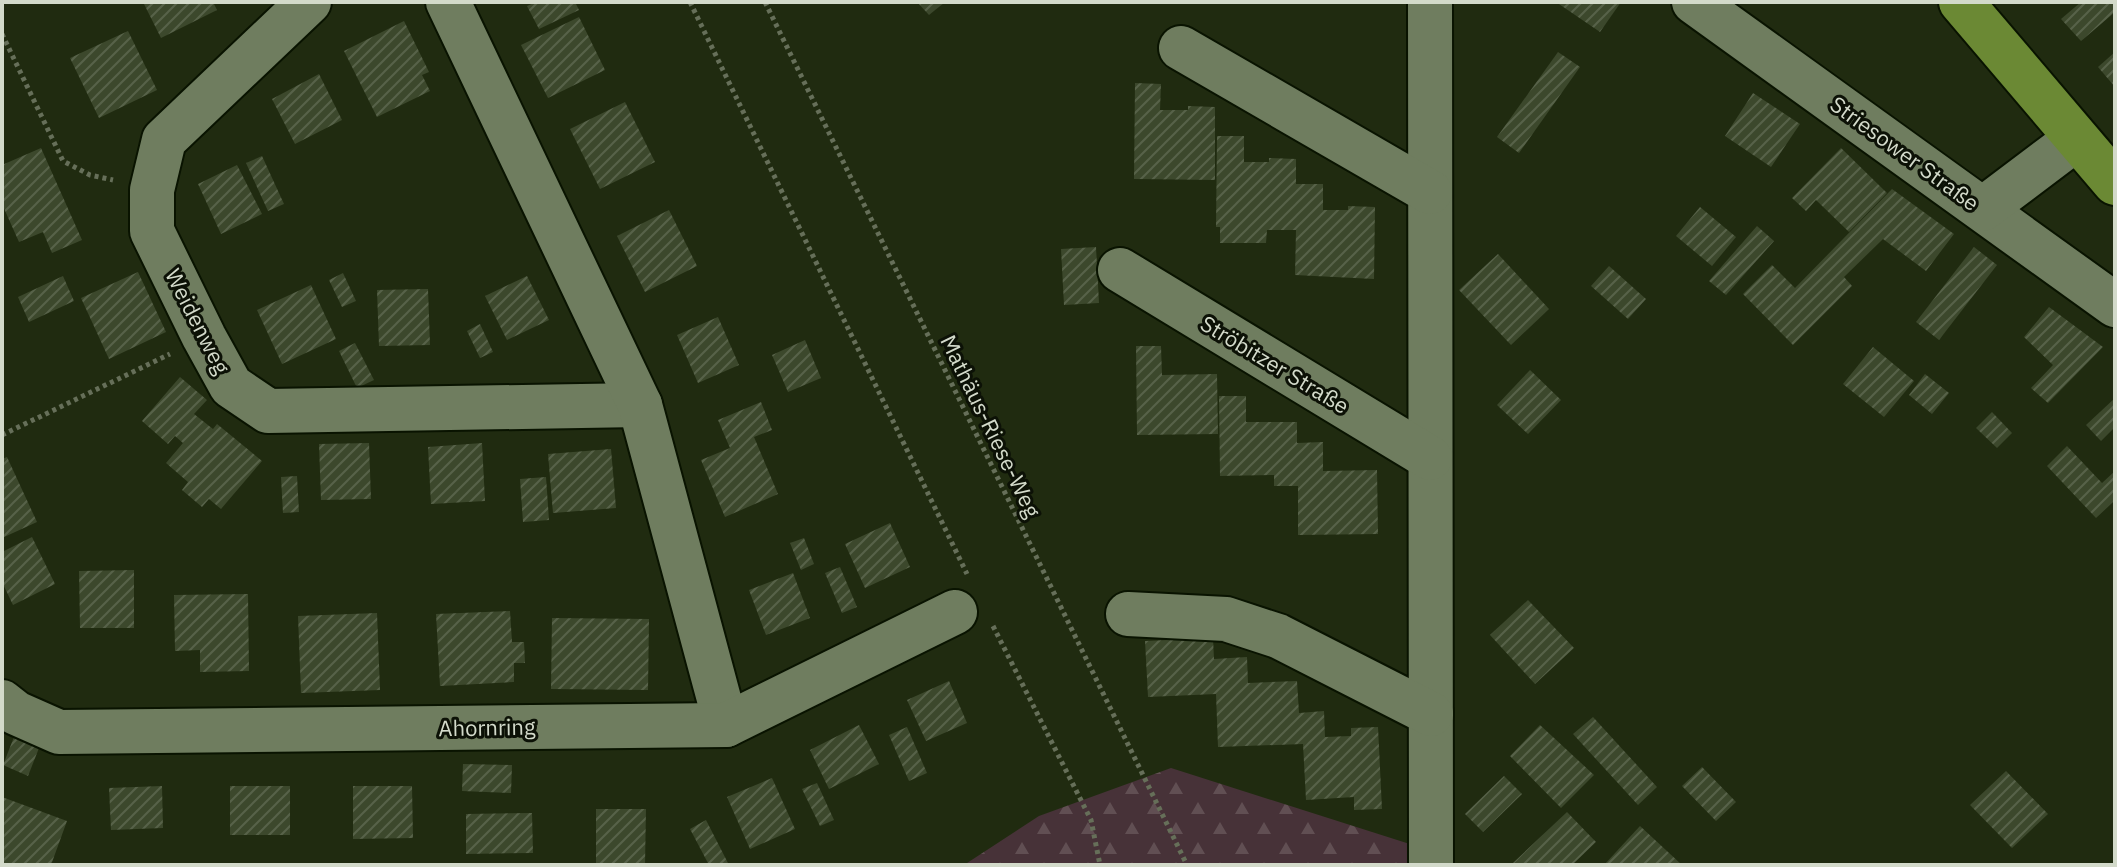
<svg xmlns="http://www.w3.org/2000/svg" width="2117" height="867" viewBox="0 0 2117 867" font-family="'IBM Plex Sans',sans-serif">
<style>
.forest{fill:url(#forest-firs)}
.building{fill:url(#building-hatch)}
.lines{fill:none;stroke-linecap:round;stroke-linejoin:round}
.minor-casing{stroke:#091300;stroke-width:48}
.major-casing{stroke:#091300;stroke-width:48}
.path{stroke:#666f59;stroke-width:5;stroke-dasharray:4 4;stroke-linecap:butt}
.minor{stroke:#6f7d5f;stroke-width:44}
.major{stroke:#6b8934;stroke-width:44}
.labels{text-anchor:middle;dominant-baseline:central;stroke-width:6;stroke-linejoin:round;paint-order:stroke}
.street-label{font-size:22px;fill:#d3daca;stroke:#0c1106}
</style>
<defs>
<pattern id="forest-firs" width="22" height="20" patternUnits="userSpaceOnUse" patternTransform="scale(2)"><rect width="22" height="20" fill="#473238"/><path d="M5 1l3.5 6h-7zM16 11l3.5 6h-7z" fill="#614f53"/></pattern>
<pattern id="building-hatch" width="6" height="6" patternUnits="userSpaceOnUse" patternTransform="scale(2)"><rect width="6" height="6" fill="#3c482c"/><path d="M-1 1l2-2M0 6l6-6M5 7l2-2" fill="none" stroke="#576249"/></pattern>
</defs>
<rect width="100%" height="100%" fill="#202b10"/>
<!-- forest -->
<path class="forest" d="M1171 768 1416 846V865H964L1039 816Z"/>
<!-- building -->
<g class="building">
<path d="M143 2H213L217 10 161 38Z"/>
<path d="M536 2H575L579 10 539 29 527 6Z"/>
<path d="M917 2H945L929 15Z"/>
<path d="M1556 2H1621L1600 32Z"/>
<path d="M2081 2H2115V12L2081 41 2061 19Z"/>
<path d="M579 17 605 70 548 98 521 45Z"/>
<path d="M404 21 429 72 422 75 430 91 377 117 344 51Z"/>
<path d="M128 31 157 90 99 118 70 58Z"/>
<path d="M1558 52 1580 67 1519 153 1497 137Z"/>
<path d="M2115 52V87L2098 67Z"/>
<path d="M319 74 342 120 295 144 272 99Z"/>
<path d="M1135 83 1161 84 1160 110H1188V106L1215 107V180L1134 179Z"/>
<path d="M1753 93 1800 124 1771 167 1725 136Z"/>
<path d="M625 102 655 162 600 189 570 129Z"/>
<path d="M1217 136H1244V162H1269V158L1296 159V184H1323V210H1348V206L1375 207 1374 279 1295 275 1296 230H1267L1266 243H1220V227H1216Z"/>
<path d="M41 148 82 240 52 253 43 232 19 242 2 204V165Z"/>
<path d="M1841 148 1887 193 1849 232 1816 200 1806 211 1792 198Z"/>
<path d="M262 156 284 204 268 211 246 163Z"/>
<path d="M237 165 262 214 221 234 198 184Z"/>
<path d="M1892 189 1954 234 1926 271 1883 239 1844 277 1852 286 1793 345 1743 294 1772 265 1795 288Z"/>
<path d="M1700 207 1736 237 1712 266 1676 236Z"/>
<path d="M669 210 697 266 645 292 617 236Z"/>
<path d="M1757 226 1774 241 1726 295 1709 281Z"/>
<path d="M1096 247 1099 303 1064 305 1061 249Z"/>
<path d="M1974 247 1997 265 1939 340 1916 322Z"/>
<path d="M1498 254 1549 309 1511 345 1459 290Z"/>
<path d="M1609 266 1646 299 1628 319 1591 286Z"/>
<path d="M138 272 166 332 109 359 81 298Z"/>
<path d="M343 273 356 301 342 307 329 280Z"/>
<path d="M63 276 74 301 29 322 18 297Z"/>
<path d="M527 276 549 320 507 340 485 296Z"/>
<path d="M311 285 336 339 282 364 257 310Z"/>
<path d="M428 289 430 345 379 346 377 290Z"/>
<path d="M2049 307 2103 347 2048 403 2031 388 2053 365 2024 337Z"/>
<path d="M718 317 739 365 698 383 677 335Z"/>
<path d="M480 324 493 352 480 358 467 331Z"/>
<path d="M805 340 821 378 788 392 772 355Z"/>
<path d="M355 343 374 380 357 388 339 351Z"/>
<path d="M1136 346H1161L1162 375 1217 374 1218 434 1137 435Z"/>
<path d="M1873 347 1914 381 1884 417 1843 384Z"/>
<path d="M1530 370 1561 400 1528 434 1497 405Z"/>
<path d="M1925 374 1949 393 1932 414 1909 395Z"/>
<path d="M180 377 207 400 194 414 213 429 217 424 262 461 221 509 209 499 202 507 182 490 188 482 166 463 183 443 175 436 168 444 142 421Z"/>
<path d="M1219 396H1246V422H1297V443L1323 442V471L1377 470 1378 534 1298 535V486H1274V475L1220 476Z"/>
<path d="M2115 398V427L2101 441 2086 425Z"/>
<path d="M761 402 772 430 754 437 778 494 725 517 701 460 730 448 718 420Z"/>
<path d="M1992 412 2012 433 1997 448 1976 428Z"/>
<path d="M369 443 371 499 321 500 319 444Z"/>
<path d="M482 443 485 501 431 504 428 447Z"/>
<path d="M2067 446 2102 483 2115 471V500L2096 518 2047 466Z"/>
<path d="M611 449 616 508 553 513 548 454Z"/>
<path d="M7 457 37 522 2 538V459Z"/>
<path d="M297 476 299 512 283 513 281 477Z"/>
<path d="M546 477 549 520 523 522 520 479Z"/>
<path d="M890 523 910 567 865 588 845 544Z"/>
<path d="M32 537 55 584 13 605 2 582V552Z"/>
<path d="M804 538 814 564 801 570 790 543Z"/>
<path d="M840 567 857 607 842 613 825 573Z"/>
<path d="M134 570V628H80L79 571Z"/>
<path d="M793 573 810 618 766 635 749 590Z"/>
<path d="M248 594 249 671 200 672V650L175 651 174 595Z"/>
<path d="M1528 600 1574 648 1535 684 1490 635Z"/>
<path d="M510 611 512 642H524L525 663H514V682L440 686 436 614Z"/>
<path d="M377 613 380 690 301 693 298 616Z"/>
<path d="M552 618 649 619 648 690 551 689Z"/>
<path d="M1213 638 1214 659 1247 657 1248 683 1297 681 1299 713 1324 711 1325 737 1351 736V728L1378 727 1382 809 1354 810V797L1306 800 1303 744 1218 747 1216 694 1148 697 1145 641Z"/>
<path d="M949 681 967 723 926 741 907 700Z"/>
<path d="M1593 717 1657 787 1638 805 1573 734Z"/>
<path d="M859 725 879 764 829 789 810 750Z"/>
<path d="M1540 725 1594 775 1561 808 1510 756Z"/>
<path d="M907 727 927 773 909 781 889 735Z"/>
<path d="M14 737 39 748 28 776 3 765Z"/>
<path d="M463 764 512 765 511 793 462 791Z"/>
<path d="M1702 767 1736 802 1716 821 1682 786Z"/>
<path d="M2006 771 2048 814 2012 848 1970 805Z"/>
<path d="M1504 776 1522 794 1483 832 1465 814Z"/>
<path d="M772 778 795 829 750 849 727 797Z"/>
<path d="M817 783 834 820 820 826 802 789Z"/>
<path d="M162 786 163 828 111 830 109 788Z"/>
<rect x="230" y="786" width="60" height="49"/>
<path d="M353 786H412L413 838 353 839Z"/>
<path d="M2 797 67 821 51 865H2Z"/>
<path d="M596 809H646L645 865H596Z"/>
<path d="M1567 812 1596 842 1572 865H1516L1513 863Z"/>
<path d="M532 813 533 853 466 854V814Z"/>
<path d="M706 820 729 865H709L690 829Z"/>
<path d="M1640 826 1682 865H1604Z"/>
</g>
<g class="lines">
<defs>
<g id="minor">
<path d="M309 2 164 140 152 190V231L204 337 231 386 268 411 640 405"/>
<path d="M448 2 640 405 726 725"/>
<path d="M1430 2 1431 865"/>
<path d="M1694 2 2115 305"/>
<path d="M1181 48 1430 192"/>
<path d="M1983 209 2076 139"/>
<path d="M1120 270 1430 458"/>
<path d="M1128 614 1226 619 1278 636 1431 714"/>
<path d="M2 702 16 713 59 732 726 725 955 612"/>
</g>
<path id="major" d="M1961 2 2115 183"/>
</defs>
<!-- minor casing -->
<use href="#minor" class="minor-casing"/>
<!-- major casing -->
<use href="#major" class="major-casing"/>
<!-- path -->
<g class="path">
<path d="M690 2 967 574"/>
<path d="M765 2 1187 865"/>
<path d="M2 34 63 161 90 175 113 180"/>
<path d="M2 435 170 354"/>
<path d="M993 626 1091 820 1100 865"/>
</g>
<!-- minor -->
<use href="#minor" class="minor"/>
<!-- major -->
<use href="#major" class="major"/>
</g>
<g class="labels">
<!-- street labels -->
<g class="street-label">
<text transform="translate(1905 153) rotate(36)">Striesower Straße</text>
<text transform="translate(198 321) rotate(63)">Weidenweg</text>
<text transform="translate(1275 364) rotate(31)">Ströbitzer Straße</text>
<text transform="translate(991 426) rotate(64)">Mathäus-Riese-Weg</text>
<text transform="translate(487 727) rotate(-1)">Ahornring</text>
</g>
</g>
<!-- border -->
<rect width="2117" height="867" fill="none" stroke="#d3daca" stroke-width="8"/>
</svg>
